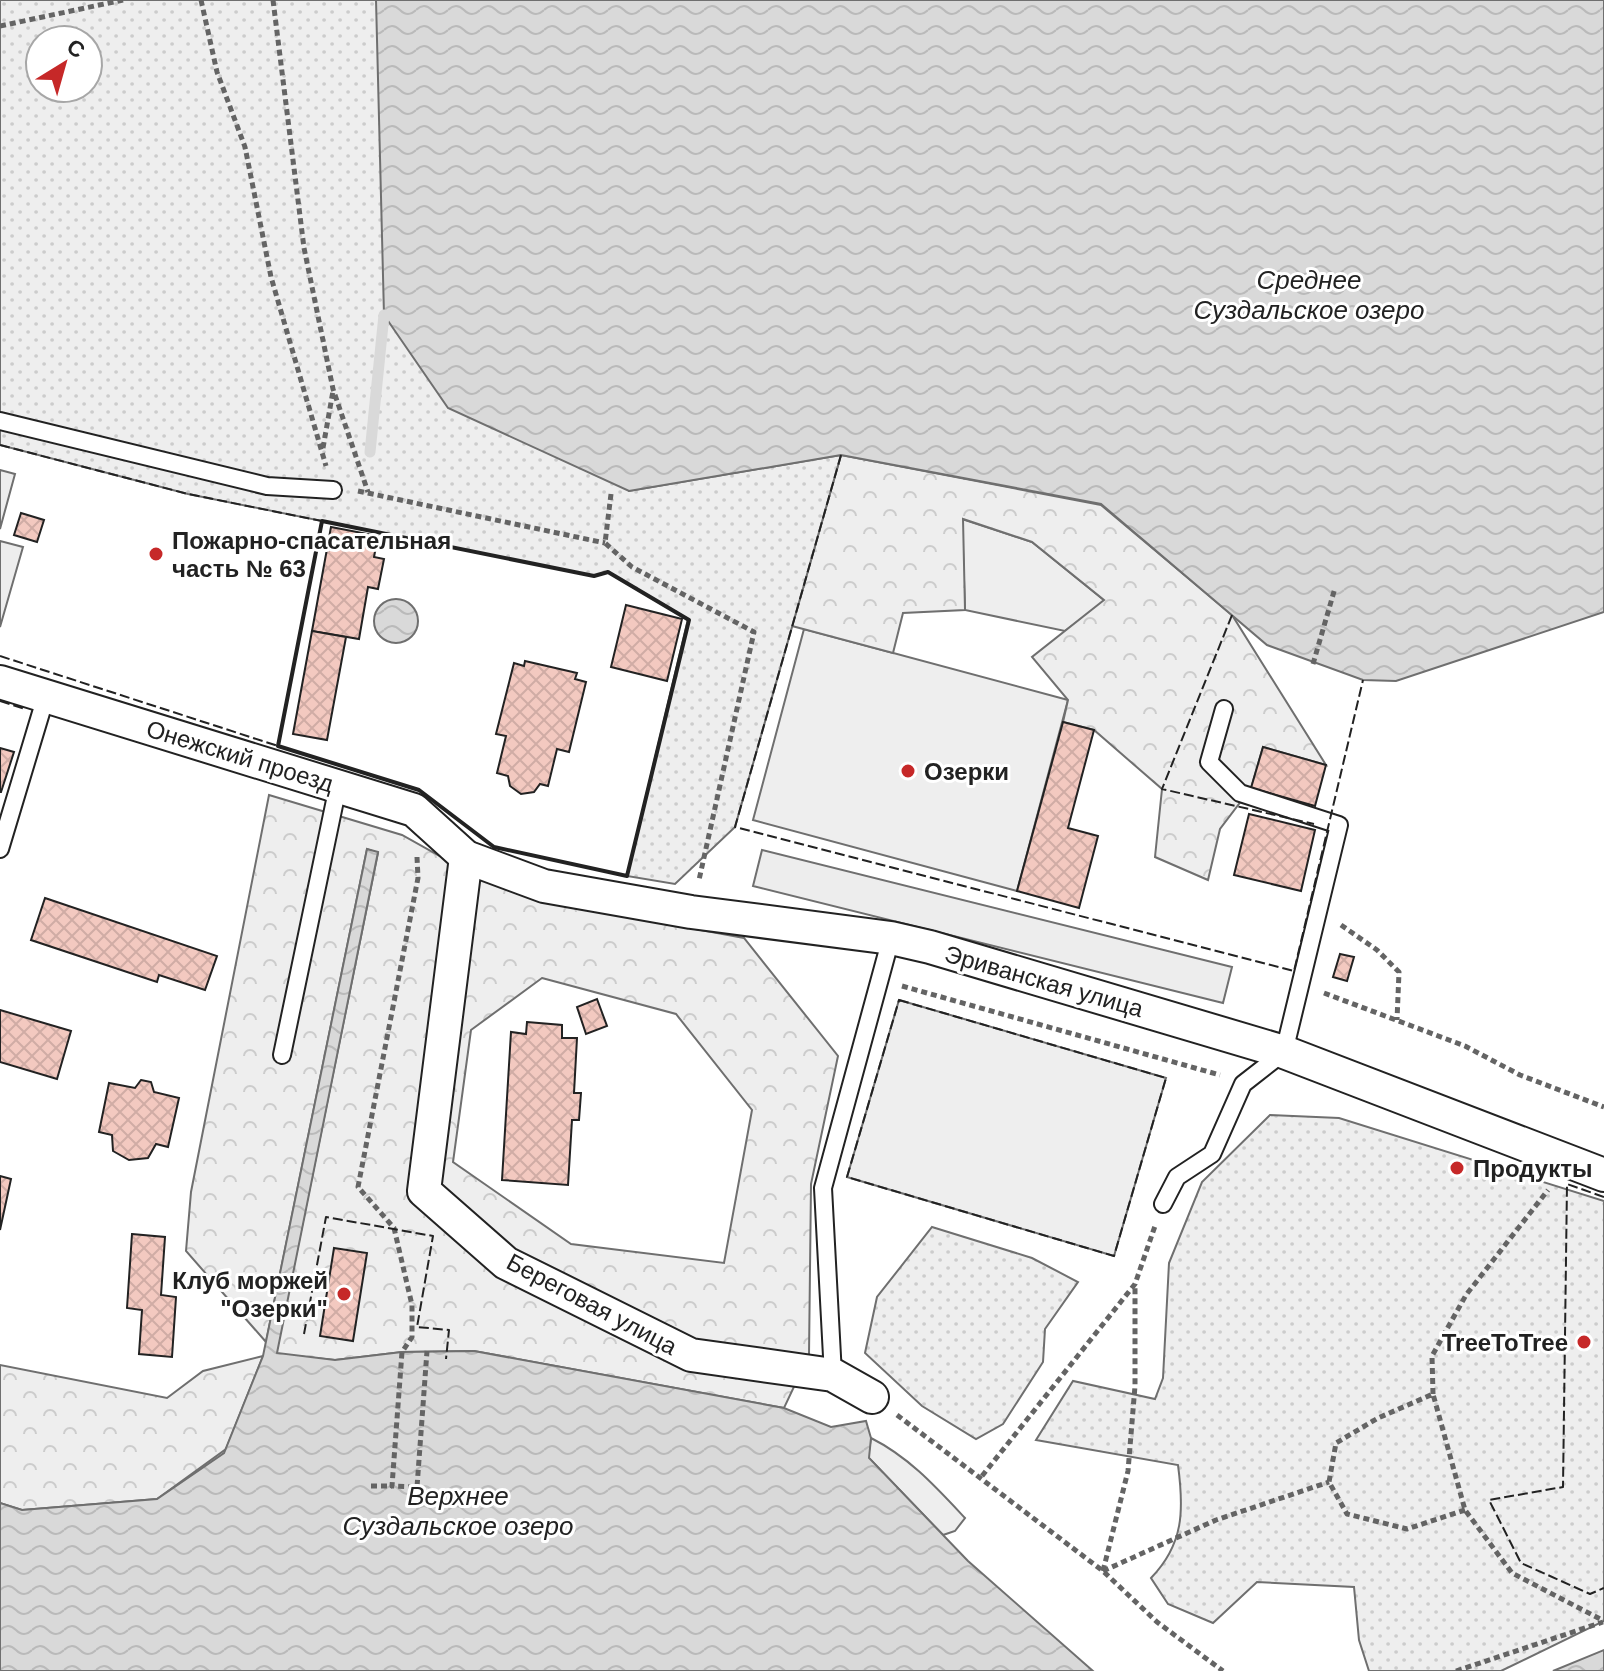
<svg xmlns="http://www.w3.org/2000/svg" width="1604" height="1671" viewBox="0 0 1604 1671" font-family="Arial,sans-serif">
<style>
.grass{fill:#eee;stroke:#6f6f6f;stroke-width:2}
.forest{fill:url(#forest-crowns);stroke:#6f6f6f;stroke-width:2;fill-rule:evenodd}
.park{fill:url(#park-dots);stroke:#6f6f6f;stroke-width:2;fill-rule:evenodd}
.parking{fill:#ededed;stroke:#6f6f6f;stroke-width:2}
.water{fill:url(#water-waves);stroke:#6f6f6f;stroke-width:2}
.lines{fill:none;stroke-linecap:round;stroke-linejoin:round}
.stream{stroke:#d9d9d9;stroke-width:11}
.building{fill:url(#building-cross-hatch);stroke:#222;stroke-width:2}
.lane-casing{stroke:#222;stroke-width:20}
.street-casing{stroke:#222;stroke-width:36}
.path{stroke:#646464;stroke-width:5;stroke-dasharray:6 4;stroke-linecap:butt}
.lane{stroke:#fff;stroke-width:16}
.street{stroke:#fff;stroke-width:32}
.fence{stroke:#222;stroke-width:2;stroke-dasharray:10 4;stroke-linecap:butt}
.wall{stroke:#222;stroke-width:4}
.poi-dot{fill:#c62828;stroke:#fff;stroke-width:3}
.labels{text-anchor:middle;dominant-baseline:central;stroke-width:6;stroke-linejoin:round;paint-order:stroke}
.poi-label{font-size:24px;font-weight:bold;fill:#222;stroke:#fff;text-anchor:start}
.street-label{font-size:24px;fill:#222;stroke:#fff}
.water-label{font-size:26px;font-style:italic;fill:#222;stroke:#fff}
</style>
<defs>
<pattern id="forest-crowns" width="20" height="18" patternUnits="userSpaceOnUse" patternTransform="scale(2)"><rect width="20" height="18" fill="#eee"/><path d="M2 6a3 3 0 1 1 6 0M12 15a3 3 0 1 1 6 0" fill="none" stroke="#ccc"/></pattern>
<pattern id="park-dots" width="8" height="8" patternUnits="userSpaceOnUse" patternTransform="scale(2)"><rect width="8" height="8" fill="#eee"/><path d="M2 2h.1M6 6h.1" fill="none" stroke="#ccc" stroke-width="1.8" stroke-linecap="round"/></pattern>
<pattern id="water-waves" width="16" height="10" patternUnits="userSpaceOnUse" patternTransform="scale(2)"><rect width="16" height="10" fill="#d9d9d9"/><path d="M0 5q4-4 8 0t8 0" fill="none" stroke="#bababa"/></pattern>
<pattern id="building-cross-hatch" width="8" height="8" patternUnits="userSpaceOnUse" patternTransform="scale(2)"><rect width="8" height="8" fill="#f3c9c0"/><path d="M0 0l8 8M0 8l8-8" fill="none" stroke="#d0aca5"/></pattern>
</defs>
<rect width="100%" height="100%" fill="#fff"/>
<!-- grass -->
<g class="grass">
<path d="M962 519 1032 542 1105 601 1065 631 965 610Z"/>
<path d="M804 629 1068 700 1017 891 753 820Z"/>
<path d="M899 1000 1166 1078 1114 1256 847 1177Z"/>
<path d="M871 1438C909 1457 936 1487 965 1518L955 1531 943 1535 868 1457Z"/>
</g>
<!-- forest -->
<g class="forest">
<path d="M841 455 1101 505 1232 615 1326 765 1263 747 1251 788 1220 829 1208 880 1155 857 1162 789 1094 730 1063 722 1068 700 1032 657 1104 600 1032 542 963 519 965 610 903 613 893 653 792 626Z"/>
<path d="M269 795 402 835 447 860 544 901 744 938 838 1056 811 1184 809 1355 784 1408 474 1351 402 1352 335 1360 276 1354 378 853 367 849 266 1342 186 1251 191 1192ZM542 978 676 1014 752 1110 724 1263 571 1244 453 1162 471 1030Z"/>
<path d="M263 1356 226 1449 157 1499 22 1510 0 1503V1365L167 1398 203 1371Z"/>
</g>
<!-- park -->
<g class="park">
<path d="M0 0H376L629 491 841 455 735 827 675 884 627 876 688 619 608 572 594 576 188 494 0 445ZM40 40H88V88H40Z"/>
<path d="M1270 1115 1339 1118 1604 1201V1621L1501 1671H1369L1359 1640 1354 1587 1257 1582 1213 1623 1168 1604 1151 1578C1184 1544 1184 1510 1178 1465L1036 1440 1073 1381 1155 1399 1163 1378 1169 1263 1202 1182Z"/>
<path d="M932 1227 1032 1258 1078 1282 1045 1329 1043 1362 1003 1424 976 1439 922 1406 865 1353 877 1297Z"/>
</g>
<!-- parking -->
<g class="parking">
<path d="M0 470 15 474 0 529Z"/>
<path d="M0 541 23 547 0 627Z"/>
<path d="M762 850 1232 967 1223 1003 753 886Z"/>
</g>
<!-- water -->
<g class="water">
<path d="M376 0H1604V612L1396 681 1363 680 1267 645 1101 504 841 455 629 491 448 408 384 315Z"/>
<circle cx="396" cy="621" r="22"/>
<path d="M367 849 378 852 277 1353 335 1360 402 1352 474 1351 784 1408 831 1427 866 1421 871 1438 869 1458 968 1561 1093 1671H0V1503L22 1510 157 1499 224 1453 263 1356Z"/>
<path d="M1604 1650V1671H1553Z"/>
</g>
<g class="lines">
<!-- stream -->
<path class="stream" d="M370 452 384 315"/>
</g>
<!-- building -->
<g class="building">
<path d="M21 513 44 520 37 542 14 535Z"/>
<path d="M331 527 378 536 374 557 384 559 378 589 368 587 359 639 312 631Z"/>
<path d="M626 605 682 619 667 681 611 667Z"/>
<path d="M312 631 346 637 327 740 293 734Z"/>
<path d="M525 661 577 673 575 679 586 682 569 752 557 749 548 786 540 784 534 792 521 794 510 786 508 776 497 773 506 736 496 734 514 663 524 666Z"/>
<path d="M1063 722 1094 730 1068 828 1098 836 1079 908 1017 891Z"/>
<path d="M1263 747 1326 765 1315 806 1251 788Z"/>
<path d="M0 748 14 752 1 792H0Z"/>
<path d="M1249 814 1315 830 1301 891 1234 875Z"/>
<path d="M45 898 217 956 205 990 159 975 157 982 31 940Z"/>
<path d="M1340 954 1354 957 1347 981 1333 977Z"/>
<path d="M597 999 607 1026 586 1034 577 1007Z"/>
<path d="M0 1010 71 1031 57 1079 0 1062Z"/>
<path d="M527 1022 562 1025V1038H577L574 1093H581L579 1120H572L568 1185 502 1180 511 1032 526 1034Z"/>
<path d="M141 1080 151 1082 154 1092 179 1098 168 1147 156 1144 148 1158 129 1160 113 1151 112 1135 99 1132 109 1083 135 1088Z"/>
<path d="M0 1176 11 1179 0 1230Z"/>
<path d="M132 1234 165 1237 161 1295 176 1297 172 1357 139 1354 142 1310 127 1308Z"/>
<path d="M334 1248 367 1253 353 1341 320 1336Z"/>
</g>
<g class="lines">
<defs>
<g id="lane">
<path d="M0 421 267 486 333 490"/>
<path d="M0 849 46 696"/>
<path d="M282 1055 338 786"/>
<path d="M1163 1204 1177 1177 1212 1154 1243 1084 1284 1052 1339 825 1240 793 1209 762 1224 709"/>
<path d="M833 1375 823 1188 891 938"/>
</g>
<g id="street">
<path d="M0 682 414 810 466 857 544 886 691 912 891 938 930 947 1284 1052 1604 1175"/>
<path d="M466 857 424 1191 506 1263 691 1355 833 1375 872 1397"/>
</g>
</defs>
<!-- lane casing -->
<use href="#lane" class="lane-casing"/>
<!-- street casing -->
<use href="#street" class="street-casing"/>
<!-- path -->
<g class="path">
<path d="M201 0 217 72 245 147 271 277 326 466"/>
<path d="M273 0 304 248 333 389 368 492"/>
<path d="M0 26 123 0"/>
<path d="M323 448 333 391"/>
<path d="M358 491 605 543"/>
<path d="M611 494 605 543 632 567 754 632 699 880"/>
<path d="M1313 664 1335 588"/>
<path d="M417 857 418 878 358 1187 394 1228 412 1305V1337L402 1352 392 1486 417 1487 427 1351"/>
<path d="M1341 925 1377 950 1399 972 1397 1020"/>
<path d="M902 986 1220 1075"/>
<path d="M1324 993 1465 1046 1520 1075 1604 1107"/>
<path d="M1433 1394 1432 1356 1466 1295 1548 1190"/>
<path d="M897 1415 1103 1571 1157 1622 1223 1671"/>
<path d="M982 1476 1135 1284 1155 1226"/>
<path d="M371 1486H392"/>
<path d="M1465 1510 1407 1529 1347 1514 1329 1482 1336 1443 1378 1418 1433 1394 1465 1510 1512 1573 1604 1621"/>
<path d="M1103 1571 1128 1471 1135 1386V1284"/>
<path d="M1103 1571 1216 1520 1329 1482"/>
<path d="M1456 1671 1603 1622"/>
</g>
<!-- lane -->
<use href="#lane" class="lane"/>
<!-- street -->
<use href="#street" class="street"/>
<!-- fence -->
<g class="fence">
<path d="M0 445 188 494 322 521"/>
<path d="M841 455 735 827 1294 971 1363 680"/>
<path d="M1232 615 1162 789 1314 824"/>
<path d="M0 656 278 746"/>
<path d="M0 701 25 709"/>
<path d="M899 1000 1166 1078 1114 1256 847 1177Z"/>
<path d="M1604 1197 1567 1184 1563 1487 1489 1500 1521 1563 1590 1594 1604 1588"/>
<path d="M304 1334 326 1217 433 1236 417 1327 449 1330 446 1359"/>
</g>
<!-- wall -->
<path class="wall" d="M322 521 594 576 608 572 689 620 627 876 494 847 419 790 278 746Z"/>
</g>
<!-- markers -->
<g class="poi-dot">
<circle cx="156" cy="554" r="8"/>
<circle cx="908" cy="771" r="8"/>
<circle cx="1457" cy="1168" r="8"/>
<circle cx="344" cy="1294" r="8"/>
<circle cx="1584" cy="1342" r="8"/>
</g>
<g class="labels">
<!-- poi labels -->
<g class="poi-label">
<text x="172" y="540">Пожарно-спасательная<tspan x="172" dy="28">часть № 63</tspan></text>
<text x="924" y="771">Озерки</text>
<text x="1473" y="1168">Продукты</text>
<text x="328" y="1280" text-anchor="end">Клуб моржей<tspan x="328" dy="28">"Озерки"</tspan></text>
<text x="1568" y="1342" text-anchor="end">TreeToTree</text>
</g>
<!-- street labels -->
<g class="street-label">
<text transform="translate(240 756) rotate(17)">Онежский проезд</text>
<text transform="translate(1044 981) rotate(16)">Эриванская улица</text>
<text transform="translate(592 1304) rotate(28)">Береговая улица</text>
</g>
<!-- water labels -->
<g class="water-label">
<text x="1309" y="280">Среднее<tspan x="1309" dy="30">Суздальское озеро</tspan></text>
<text x="458" y="1496">Верхнее<tspan x="458" dy="30">Суздальское озеро</tspan></text>
</g>
</g>
<!-- north arrow -->
<g transform="translate(64 64) rotate(37)"><circle r="38" fill="#ffffff" stroke="#a7a7a7" stroke-width="2"/>
<path d="M0-6L14 30L0 20L-14 30Z" fill="#c62828"/>
<text y="-12" font-size="22" font-weight="bold" text-anchor="middle" fill="#222222">С</text>
</g>
</svg>
